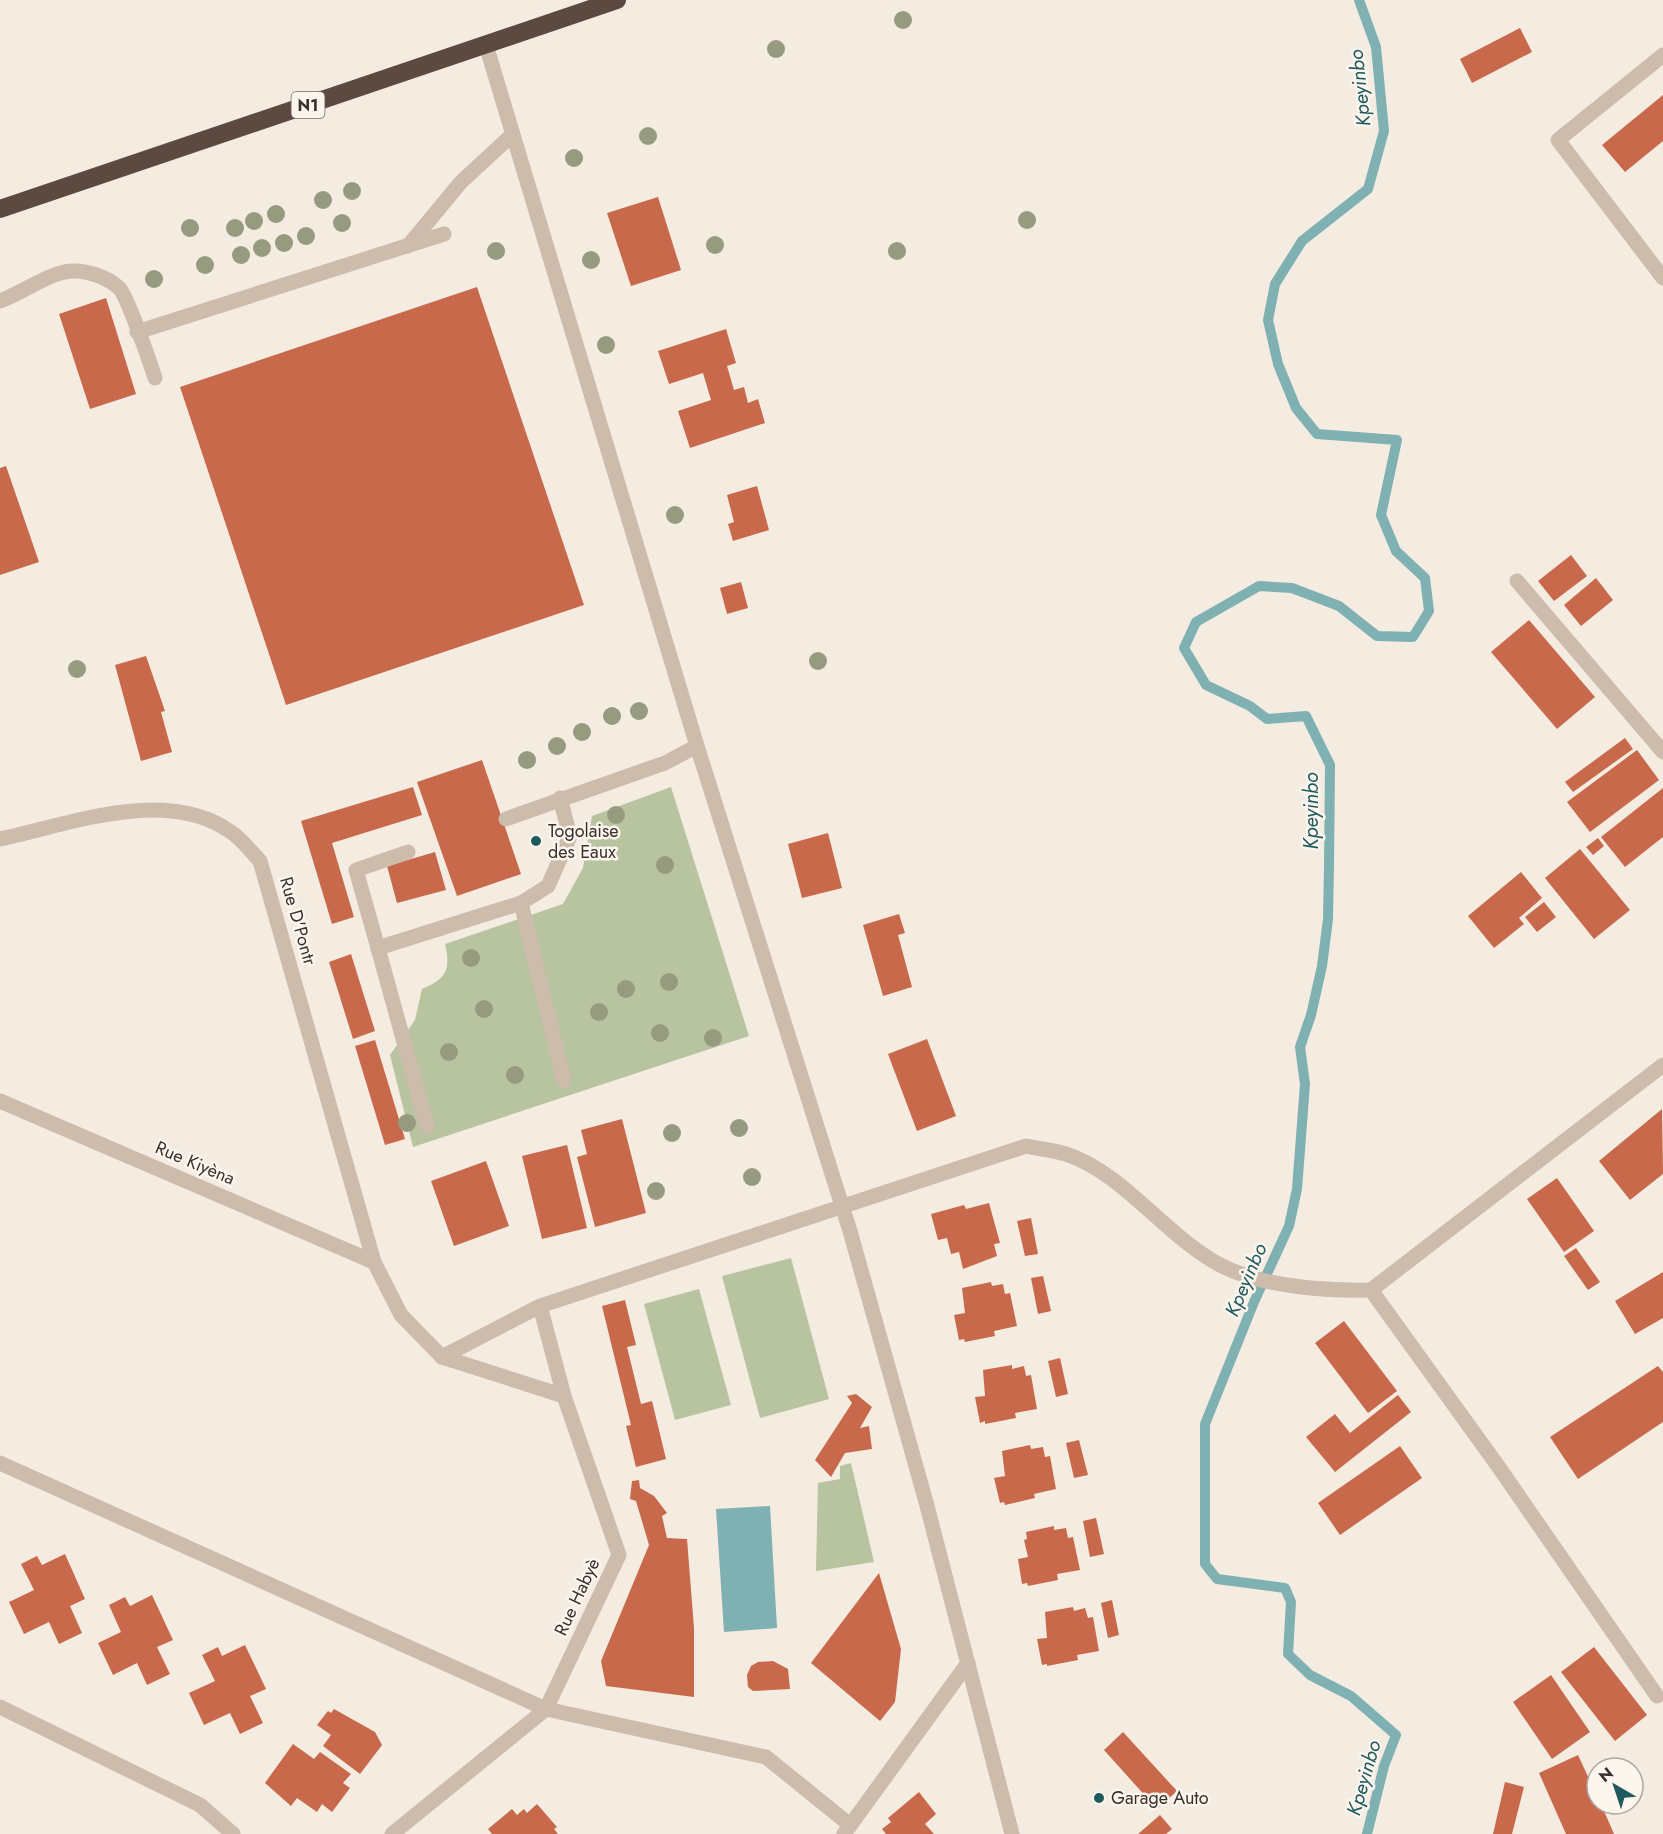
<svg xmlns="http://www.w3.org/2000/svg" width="1663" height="1834" viewBox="0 0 1663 1834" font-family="Jost,sans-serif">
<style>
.green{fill:#b8c4a0}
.water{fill:#7fb0b2}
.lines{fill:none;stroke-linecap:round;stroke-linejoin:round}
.stream{stroke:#7fb0b2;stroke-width:10}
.building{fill:#c8694b}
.lane{stroke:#cdbbac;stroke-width:15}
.street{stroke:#cdbbac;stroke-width:15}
.highway{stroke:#5c4a42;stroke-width:18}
.tree{fill:#969b7f}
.poi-dot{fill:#1f5a5e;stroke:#fbf5ee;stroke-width:2}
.labels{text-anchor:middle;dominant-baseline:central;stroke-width:5;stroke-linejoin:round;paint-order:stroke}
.shield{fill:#fbf5ee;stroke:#756b66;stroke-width:1.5}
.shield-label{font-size:16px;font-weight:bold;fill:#3b302b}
.poi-label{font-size:18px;fill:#3b302b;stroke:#fbf5ee;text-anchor:start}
.street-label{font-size:18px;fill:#3b302b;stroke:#fbf5ee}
.water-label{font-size:20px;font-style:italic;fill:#1f5a5e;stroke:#fbf5ee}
</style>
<rect width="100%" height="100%" fill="#f4ebe1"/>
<!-- green -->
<g class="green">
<path d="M671 787 749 1036 413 1147 390 1055 415 1020 422 989C447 979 451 969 445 944L563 904 583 868 592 816Z"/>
<path d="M791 1258 829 1399 760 1418 722 1276Z"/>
<path d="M699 1289 731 1405 675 1420 644 1304Z"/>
<path d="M851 1463 874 1562 816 1571 818 1483 840 1479V1466Z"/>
</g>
<!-- water -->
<path class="water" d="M770 1506 777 1628 724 1632 716 1509Z"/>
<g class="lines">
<!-- stream -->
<path class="stream" d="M1359 0 1376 47 1384 131 1368 189 1302 241 1275 284 1268 320 1278 364 1296 408 1317 434 1397 440 1381 515 1396 551 1425 578 1429 611 1413 637 1377 636 1339 606 1292 588 1259 586 1196 622 1184 648 1206 685 1250 706 1267 719 1306 716 1330 765 1329 867 1328 919 1322 966 1311 1015 1300 1047 1305 1084 1297 1189 1289 1226 1254 1302 1205 1424V1564L1217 1579 1285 1588 1291 1602 1288 1654 1310 1675 1351 1696 1396 1735 1384 1766 1367 1834"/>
</g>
<!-- building -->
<g class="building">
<path d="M1520 28 1532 52 1472 83 1460 59Z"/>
<path d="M1663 95V141L1625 172 1602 145Z"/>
<path d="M658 197 681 270 631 286 607 213Z"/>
<path d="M477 287 584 605 286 705 180 387Z"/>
<path d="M106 298 136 394 90 409 59 314Z"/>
<path d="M726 329 736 363 727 366 734 390 744 387 748 403 758 399 765 423 690 448 678 411 711 400 703 373 669 384 658 351Z"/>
<path d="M6 466 39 562 0 575V468Z"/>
<path d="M757 486 769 530 733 541 728 524 734 522 727 495Z"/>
<path d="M1571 555 1587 576 1554 601 1538 581Z"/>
<path d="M1596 578 1613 600 1581 626 1564 605Z"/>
<path d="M741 582 748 608 727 614 720 588Z"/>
<path d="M1529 620 1595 697 1557 729 1491 652Z"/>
<path d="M146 656 165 711 161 712 172 752 141 761 115 665Z"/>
<path d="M1625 738 1633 749 1573 792 1565 782Z"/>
<path d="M1637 750 1659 780 1590 832 1567 802Z"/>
<path d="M482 760 521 874 457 896 417 782Z"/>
<path d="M413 787 422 815 332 843 354 917 332 924 301 821Z"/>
<path d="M1663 788V837L1625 867 1601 837Z"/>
<path d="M828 833 842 888 802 898 788 844Z"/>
<path d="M1598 838 1604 846 1593 855 1586 847Z"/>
<path d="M1580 849 1630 910 1594 939 1545 878Z"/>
<path d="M435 852 446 890 397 903 387 866Z"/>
<path d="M1521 872 1542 898 1519 918 1524 924 1494 948 1468 916Z"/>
<path d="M1544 902 1556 917 1537 932 1525 917Z"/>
<path d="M899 914 905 933 898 935 912 987 883 996 863 925Z"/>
<path d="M351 954 375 1031 353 1039 329 962Z"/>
<path d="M927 1039 956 1116 917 1131 888 1054Z"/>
<path d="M375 1040 405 1139 385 1145 355 1046Z"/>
<path d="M1662 1109 1663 1174 1630 1200 1599 1161Z"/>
<path d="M622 1119 646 1213 595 1227 577 1157 587 1154 581 1130Z"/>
<path d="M567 1145 587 1228 542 1239 522 1156Z"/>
<path d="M486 1161 509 1226 454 1246 431 1181Z"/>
<path d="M1557 1178 1594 1231 1564 1252 1527 1199Z"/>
<path d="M989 1203 1000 1243 994 1244 997 1256 963 1269 959 1252 951 1254 947 1238 938 1240 931 1214 964 1205 966 1209Z"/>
<path d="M1031 1218 1038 1254 1025 1256 1017 1221Z"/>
<path d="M1576 1248 1600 1282 1588 1290 1564 1256Z"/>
<path d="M1663 1272V1318L1635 1334 1615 1301Z"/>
<path d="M1043 1276 1051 1311 1038 1314 1031 1278Z"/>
<path d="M991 1282 992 1286 1003 1284 1005 1294 1010 1293 1017 1326 994 1331 995 1336 965 1342 964 1339 959 1340 954 1315 965 1313 962 1288Z"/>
<path d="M625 1300 636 1345 627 1347 641 1404 652 1401 666 1459 636 1467 626 1426 631 1425 602 1306Z"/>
<path d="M1344 1321 1397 1391 1368 1413 1315 1343Z"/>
<path d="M1060 1358 1068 1394 1056 1397 1048 1361Z"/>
<path d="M1012 1365V1369L1024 1366 1026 1376 1031 1375 1037 1409 1015 1413 1016 1418 985 1424V1421L980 1423 975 1397 985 1396 983 1370Z"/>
<path d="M1658 1366 1663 1372V1422L1578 1479 1550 1437Z"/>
<path d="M856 1394 872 1407 860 1428 869 1426 872 1449 845 1453 831 1477 815 1460 852 1403 847 1396Z"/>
<path d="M1398 1395 1411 1412 1335 1472 1306 1437 1335 1414 1350 1433Z"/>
<path d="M1079 1440 1088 1475 1074 1478 1066 1443Z"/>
<path d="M1030 1445 1031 1449 1043 1447 1045 1457 1050 1456 1056 1489 1034 1494 1035 1498 1005 1505 1004 1502 1000 1503 994 1478 1005 1476 1002 1451Z"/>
<path d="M1400 1446 1422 1478 1340 1535 1318 1503Z"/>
<path d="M639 1480 640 1488 654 1496 667 1513 662 1516 667 1538 687 1539 694 1628V1697L606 1686 601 1661 649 1545 636 1501 630 1499 632 1481Z"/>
<path d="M1096 1518 1104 1554 1090 1557 1083 1521Z"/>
<path d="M1054 1526V1530L1066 1528 1068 1538 1073 1537 1080 1570 1057 1574 1058 1580 1028 1586 1027 1583 1022 1584 1018 1559 1028 1557 1024 1540 1027 1539 1026 1532Z"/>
<path d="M65 1554 85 1599 70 1606 82 1633 59 1644 49 1622 24 1634 9 1602 34 1590 21 1564 37 1556 42 1565Z"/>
<path d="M879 1573 901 1649 895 1702 880 1721 811 1663Z"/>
<path d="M152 1595 173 1640 157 1647 170 1674 147 1685 137 1663 113 1675 98 1643 121 1632 109 1605 125 1597 130 1606Z"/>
<path d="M1112 1600 1119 1635 1108 1638 1101 1603Z"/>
<path d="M1073 1607 1074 1611 1085 1608 1088 1618 1093 1617 1099 1651 1077 1655 1078 1660 1047 1666V1664L1042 1665 1037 1639 1047 1638 1045 1612Z"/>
<path d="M245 1645 266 1689 250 1696 263 1723 240 1734 230 1713 204 1725 189 1693 215 1681 202 1655 218 1647 222 1656Z"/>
<path d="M1594 1647 1647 1715 1615 1741 1561 1672Z"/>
<path d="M773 1661 788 1669 790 1689 753 1691 748 1687 747 1675 751 1666 758 1662Z"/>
<path d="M1551 1675 1590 1732 1552 1759 1513 1702Z"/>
<path d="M334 1709 375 1732 382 1745 360 1774 323 1746 331 1735 317 1725 328 1711 331 1713Z"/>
<path d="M1123 1732 1177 1791 1157 1809 1104 1750Z"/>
<path d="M293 1744 314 1759 320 1752 351 1774 343 1783 350 1788 332 1812 322 1804 317 1812 297 1798 291 1806 265 1783Z"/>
<path d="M1578 1755 1597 1796V1804H1601L1614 1834H1566L1539 1773Z"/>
<path d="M1505 1782 1524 1787 1512 1834H1493Z"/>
<path d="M919 1792 936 1814 925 1824 934 1834H886L882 1829 891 1822 888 1818Z"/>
<path d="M537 1804 557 1827 554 1829 558 1834H492L488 1829 512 1809 517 1815 524 1809 527 1813Z"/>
<path d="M1160 1815 1172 1829 1166 1834H1138Z"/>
</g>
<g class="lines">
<!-- lane -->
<g class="lane">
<path d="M408 246 461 182 513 134"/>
<path d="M0 301C22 293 50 272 72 271 87 270 109 278 119 288 127 295 150 363 155 378"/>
<path d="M137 332 444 234"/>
<path d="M506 819 665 763 697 746"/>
<path d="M0 839C71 824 166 786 231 832 242 839 251 852 260 861L374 1262 401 1315 442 1357"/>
<path d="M408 852 356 870 378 948 521 903 548 886 570 836 560 798"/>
<path d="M521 903 564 1081"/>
<path d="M378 948 427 1126"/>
<path d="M0 1101 374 1262"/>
<path d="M540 1306 564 1396 442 1357 540 1306 1026 1146C1039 1149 1053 1150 1066 1154 1124 1173 1167 1238 1222 1266 1264 1287 1326 1291 1371 1290"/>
<path d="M0 1463 546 1709 766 1757 850 1825"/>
<path d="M0 1707 200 1805 233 1834"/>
<path d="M392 1834 546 1709 619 1555 564 1396"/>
<path d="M844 1834 968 1663"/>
</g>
<!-- street -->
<g class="street">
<path d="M486 45 697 746 850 1231 926 1502 1012 1834"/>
<path d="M1663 55 1558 140 1663 278"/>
<path d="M1517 581 1663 752"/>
<path d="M1657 1696 1498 1466 1371 1290 1663 1065"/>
</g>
<!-- highway -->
<path class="highway" d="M0 209 617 0"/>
</g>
<!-- trees -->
<g class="tree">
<circle cx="903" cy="20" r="9"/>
<circle cx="776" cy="49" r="9"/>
<circle cx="648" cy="136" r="9"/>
<circle cx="574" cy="158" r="9"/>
<circle cx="352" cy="191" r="9"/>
<circle cx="323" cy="200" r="9"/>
<circle cx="276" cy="214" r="9"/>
<circle cx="1027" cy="220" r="9"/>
<circle cx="254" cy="221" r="9"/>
<circle cx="342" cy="223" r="9"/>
<circle cx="190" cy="228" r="9"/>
<circle cx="235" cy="228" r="9"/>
<circle cx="306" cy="236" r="9"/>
<circle cx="284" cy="243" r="9"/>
<circle cx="715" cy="245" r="9"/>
<circle cx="262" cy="248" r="9"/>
<circle cx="496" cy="251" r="9"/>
<circle cx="897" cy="251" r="9"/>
<circle cx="241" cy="255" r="9"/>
<circle cx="591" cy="260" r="9"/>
<circle cx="205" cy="265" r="9"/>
<circle cx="154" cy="279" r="9"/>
<circle cx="606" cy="345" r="9"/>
<circle cx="675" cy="515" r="9"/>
<circle cx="818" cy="661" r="9"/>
<circle cx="77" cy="669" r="9"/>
<circle cx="639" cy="711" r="9"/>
<circle cx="612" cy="716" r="9"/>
<circle cx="582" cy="732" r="9"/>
<circle cx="557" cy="746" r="9"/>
<circle cx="527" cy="760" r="9"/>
<circle cx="616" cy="815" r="9"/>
<circle cx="665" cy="865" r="9"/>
<circle cx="471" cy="958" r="9"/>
<circle cx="669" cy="982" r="9"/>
<circle cx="626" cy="989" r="9"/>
<circle cx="484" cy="1009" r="9"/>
<circle cx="599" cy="1012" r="9"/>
<circle cx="660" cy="1033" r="9"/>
<circle cx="713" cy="1038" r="9"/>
<circle cx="449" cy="1052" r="9"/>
<circle cx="515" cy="1075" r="9"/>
<circle cx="407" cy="1123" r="9"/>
<circle cx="739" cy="1128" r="9"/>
<circle cx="672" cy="1133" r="9"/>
<circle cx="752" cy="1177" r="9"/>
<circle cx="656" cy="1191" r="9"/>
</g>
<!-- markers -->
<g class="poi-dot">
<circle cx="536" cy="841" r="6"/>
<circle cx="1099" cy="1798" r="6"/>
</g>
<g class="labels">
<!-- shield labels -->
<rect class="shield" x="291.5" y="92" width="33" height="26" rx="4.5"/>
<g class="shield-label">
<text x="308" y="105">N1</text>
</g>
<!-- poi labels -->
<g class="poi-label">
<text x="548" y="831">Togolaise<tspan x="548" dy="21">des Eaux</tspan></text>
<text x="1111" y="1798">Garage Auto</text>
</g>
<!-- street labels -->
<g class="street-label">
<text transform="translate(298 921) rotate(74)">Rue D'Pontr</text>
<text transform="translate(195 1163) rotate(23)">Rue Kiyèna</text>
<text transform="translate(577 1597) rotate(-65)">Rue Habyè</text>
</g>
<!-- water labels -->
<g class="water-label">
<text transform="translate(1360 88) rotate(-96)">Kpeyinbo</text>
<text transform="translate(1311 811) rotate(-90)">Kpeyinbo</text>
<text transform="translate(1246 1280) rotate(-67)">Kpeyinbo</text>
<text transform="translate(1364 1778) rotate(-74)">Kpeyinbo</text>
</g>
</g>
<!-- north arrow -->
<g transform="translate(1615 1786) rotate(321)"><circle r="28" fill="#fbf5ee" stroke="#aea6a0" stroke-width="1.5"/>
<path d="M0-4.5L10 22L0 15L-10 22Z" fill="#1f5a5e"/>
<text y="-9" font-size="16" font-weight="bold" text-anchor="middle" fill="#3b302b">N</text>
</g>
</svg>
